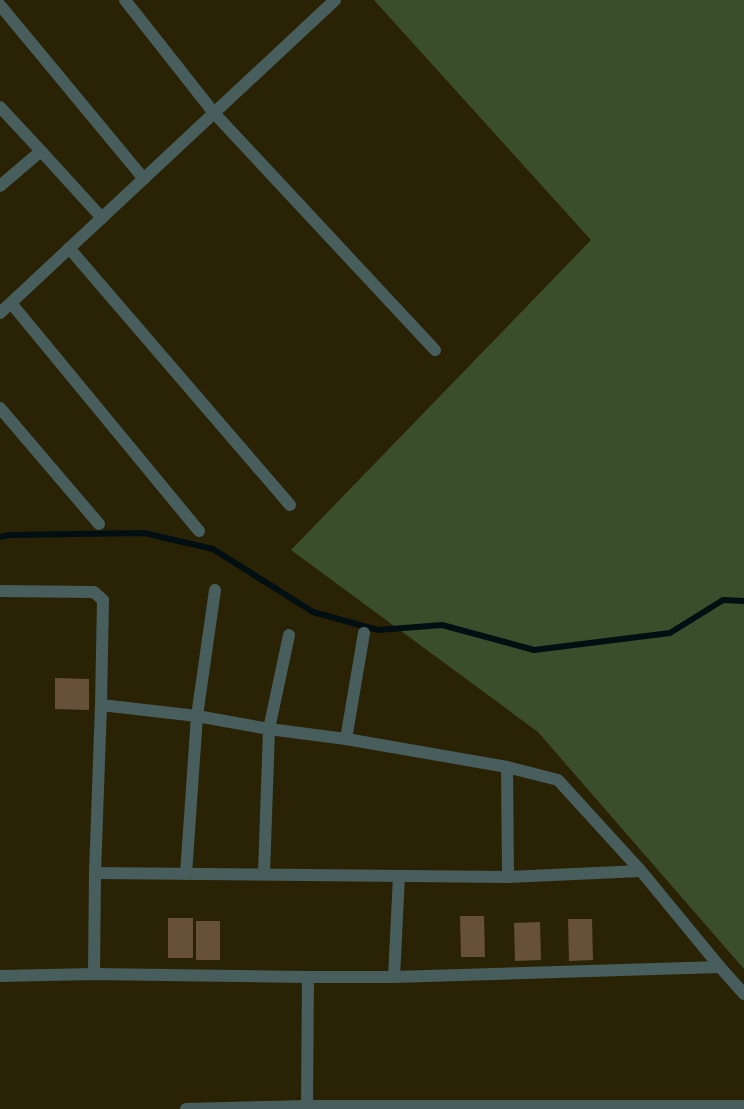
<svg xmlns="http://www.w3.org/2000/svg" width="744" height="1109" viewBox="0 0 744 1109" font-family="'Nunito Sans',sans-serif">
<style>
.forest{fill:#3b4e2b}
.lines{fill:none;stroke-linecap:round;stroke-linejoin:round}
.stream{stroke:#010f12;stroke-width:6}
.building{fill:#665039}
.street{stroke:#475e5d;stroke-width:12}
</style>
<rect width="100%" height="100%" fill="#2a2205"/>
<!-- forest -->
<path class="forest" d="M374 0H744V969L538 732 291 550 591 240Z"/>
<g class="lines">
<!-- stream -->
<path class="stream" d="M0 537 9 535 144 533 213 549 313 612 378 630 442 625 534 650 670 633 723 600 744 601"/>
</g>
<!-- building -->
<g class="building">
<path d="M55 678 89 679V710L55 709Z"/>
<path d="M460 916H484L485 957H461Z"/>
<rect x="168" y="918" width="25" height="40"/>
<path d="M568 919H592L593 960 569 961Z"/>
<rect x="196" y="921" width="24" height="39"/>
<path d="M540 922 541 960 515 961 514 923Z"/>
</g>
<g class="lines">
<!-- street -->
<g class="street">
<path d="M125 0 214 113 435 350"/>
<path d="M0 5 144 179"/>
<path d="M0 107 41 151"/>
<path d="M0 186 41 151 102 218"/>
<path d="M69 248 290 505"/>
<path d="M11 303 199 531"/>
<path d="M0 313 335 0"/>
<path d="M0 408 99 524"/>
<path d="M0 591 94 592 103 600 101 705 197 716 269 729 346 739 507 767 558 780 641 871 720 967 744 994"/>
<path d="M346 739 364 633"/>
<path d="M507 767 508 877"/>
<path d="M95 873 508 877 641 871"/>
<path d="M186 874 197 716 215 590"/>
<path d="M264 874 269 729 289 635"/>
<path d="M94 974 95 873 101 705"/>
<path d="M0 976 94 974 308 977H394L720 967"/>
<path d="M394 977 399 876"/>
<path d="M307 1106 308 977"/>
<path d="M186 1109 307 1106H744"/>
</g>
</g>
</svg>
